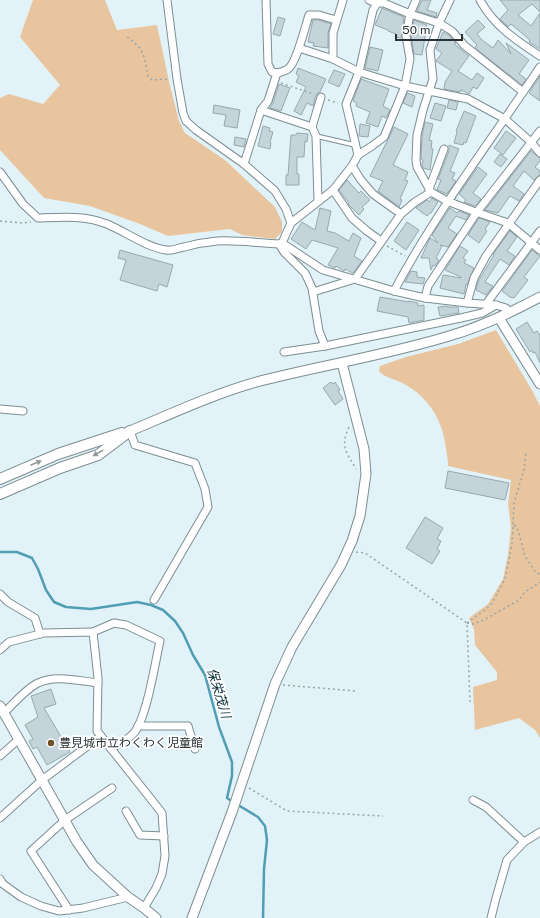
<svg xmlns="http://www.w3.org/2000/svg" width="540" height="918" viewBox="0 0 540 918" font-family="'Public Sans','Noto Sans JP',sans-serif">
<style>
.green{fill:#e8c59e}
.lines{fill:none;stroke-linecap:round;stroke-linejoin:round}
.stream{stroke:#519eb4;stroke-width:2.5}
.building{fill:#c3d4da;stroke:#98a8ae}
.service-casing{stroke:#7d8d92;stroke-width:5.5}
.minor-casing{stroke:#7d8d92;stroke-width:9}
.tertiary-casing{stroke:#7d8d92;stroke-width:11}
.secondary-casing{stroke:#7d8d92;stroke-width:12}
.path{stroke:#97a4a8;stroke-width:1.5;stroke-dasharray:2 3;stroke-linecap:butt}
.service{stroke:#fff;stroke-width:3.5}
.minor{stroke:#fff;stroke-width:7}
.tertiary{stroke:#fff;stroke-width:9}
.secondary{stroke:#fff;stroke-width:10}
.oneway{fill:#95989a}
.poi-dot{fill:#704e26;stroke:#fff;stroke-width:1.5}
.labels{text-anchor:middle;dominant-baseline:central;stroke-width:3.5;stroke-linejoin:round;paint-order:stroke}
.poi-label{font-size:12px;fill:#2b3234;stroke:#fff;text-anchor:start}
.water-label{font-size:13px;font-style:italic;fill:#082e38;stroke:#fff}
</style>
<rect width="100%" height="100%" fill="#e1f3f8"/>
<!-- green -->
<g class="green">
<path d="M33 0H105L117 30 157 25 170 86 179 121 185 133 225 160 275 207 282 222V232L275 239 242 235 230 229 168 236 140 224 90 206 44 198 0 150V98L9 94 43 104 60 85 20 37Z"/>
<path d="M496 330 533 392 540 406V738L535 730 519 718 475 730 473 687 497 680V672L475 645 474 629 469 618 488 604 503 579 508 555 511 528 508 504 511 480 448 466V461C446 450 445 437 441 427 435 409 422 394 406 385 397 379 386 379 379 371L380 366 406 357 458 344Z"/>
</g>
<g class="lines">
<!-- stream -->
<g class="stream">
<path d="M0 552H17L32 558 38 569 46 590 54 602 66 607 91 609 137 602 151 605 163 610 175 621 183 633 193 655 205 675 219 727 232 762V776L227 798 233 802"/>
<path d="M238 805 258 817 265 826 267 840 264 869 263 918"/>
</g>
</g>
<!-- building -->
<g class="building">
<path d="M422 0H431L427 10 437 13 436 17 417 11Z"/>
<path d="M500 0H540V12L532 4 518 15 531 26 540 13V49L529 42 530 40 511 24 508 27 500 19 508 10Z"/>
<path d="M382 8 404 17 401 38 395 37 396 34 388 31V30L375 25Z"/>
<path d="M278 17 285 19 280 36 273 34Z"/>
<path d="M313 20H318L331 24 328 33V48L313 46 314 43 308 42Z"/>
<path d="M414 20 427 25 422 55 414 54 411 36Z"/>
<path d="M478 20 485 27 477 34 482 40 493 48 498 40 511 54 506 43 529 60 519 74 526 79 522 85 475 48 477 45 465 32Z"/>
<path d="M443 32 449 35 456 43 454 44 469 56 458 71 472 80 477 73 484 78 477 89 473 87 469 94 461 90 460 92 444 89 445 82 452 71 436 61 442 53 436 49Z"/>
<path d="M370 47 383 50 378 71 365 68Z"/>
<path d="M298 68 326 79 320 92 316 95 313 106 307 103 301 115 294 111 306 87 296 82 299 76 296 74Z"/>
<path d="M334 70 345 74 339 87 328 82Z"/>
<path d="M540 76V101L529 93Z"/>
<path d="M361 79 389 89 383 106 390 110 386 118 382 116 378 127 366 123 370 112 356 106 357 103 353 101Z"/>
<path d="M279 84 290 88 281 111 270 108 273 103Z"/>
<path d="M407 93 415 96 412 107 403 103Z"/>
<path d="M449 100 458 102 456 110 447 108Z"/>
<path d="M435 103 446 106 441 121 430 118Z"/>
<path d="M214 105 240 110 237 128 224 126 226 115 213 113Z"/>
<path d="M464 111 476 116 466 143 464 142 463 145 454 143 457 132 456 131Z"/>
<path d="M425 122 433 124 429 140 432 141 431 148 433 149 430 170 423 168 422 165 423 160 421 159 422 136Z"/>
<path d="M360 124 370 126 368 137 359 136Z"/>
<path d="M263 126 270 128 269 131 273 132 270 142 271 143 270 149 258 146Z"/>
<path d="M394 127 408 134 393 165 408 172 405 180 408 181 400 199 402 200 399 207 378 191 383 181 370 176Z"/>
<path d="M506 131 516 138 503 155 494 148Z"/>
<path d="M297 133 308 134 307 142 305 141 304 157H297V174H299V185H286V175H288L291 135H296Z"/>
<path d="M235 137 246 139 244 147 234 145Z"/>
<path d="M449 145 459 149 450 171 455 173 452 179 456 181 447 194 437 190 441 180 438 179 449 151Z"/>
<path d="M531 151 540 158V161L535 167 540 171V175L538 176 534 180 524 171 513 186 524 194 519 201 510 196 498 213 485 210Z"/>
<path d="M500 154 507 159 501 167 494 162Z"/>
<path d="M478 167 487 174 473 193 481 199 475 206 464 202 466 200 459 194Z"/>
<path d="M347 180 359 193 361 191 370 200 362 207 364 209 359 215 348 204 349 203 339 190Z"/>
<path d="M432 198 438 202 431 213H430L427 216 416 208 427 200 429 202Z"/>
<path d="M320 208 331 211 327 231 335 233 349 241 353 233 361 238 354 256 362 261 353 273 345 269 344 271 336 266 335 268 328 265 338 248 312 240 306 249 291 239 302 222 315 230Z"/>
<path d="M450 208 457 213 459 211 469 215 466 220 456 216 448 228 457 234 448 247 440 245 442 246 436 258 439 260 435 266 433 265 431 270 429 258H421L430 238 438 243 432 235Z"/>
<path d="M479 218 490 222 485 229 487 231 479 243 468 235Z"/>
<path d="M407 222 419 230 406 250 394 241Z"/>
<path d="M510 231 517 237 507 251 515 256 509 265 500 259 485 282 493 286 486 295 476 290 479 280 494 255 493 254Z"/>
<path d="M460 246 468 251 463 258 466 260 464 263 474 268 467 285 466 284 464 294 440 288 443 275 461 278V277L445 270Z"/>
<path d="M120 250 173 265 167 287 159 284 157 291 120 280 126 260 118 258Z"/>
<path d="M532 250 540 256 524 277 528 280 514 298 510 297 502 291Z"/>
<path d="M411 271 417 272V277L425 278 423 284 405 282Z"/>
<path d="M380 297 409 302V301L418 303V306L424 305V320L409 323 408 317 377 311Z"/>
<path d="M447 306V307H458L459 313 440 316 438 307Z"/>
<path d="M527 322 534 333 537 331 540 335V363L535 352 533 353 532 350 530 352 516 329Z"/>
<path d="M331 382 333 384 335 382 340 390 338 391 343 399 335 405 323 388Z"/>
<path d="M448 471 509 483 505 500 445 488Z"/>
<path d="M425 517 443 528 437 539 441 541 437 549 440 551 432 564 406 548Z"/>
<path d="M51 689 56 704 44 708 70 752 47 765 37 747 33 749 29 741 33 739 25 725 38 717 31 696Z"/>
</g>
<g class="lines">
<defs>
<path id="service" d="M316 136 355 145"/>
<g id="minor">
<path d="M167 0 177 79 183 113 186 121 196 130 244 164 275 191 286 209 291 223 282 243"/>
<path d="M266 0 268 64 272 72 277 73"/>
<path d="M369 0 376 3H384L410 14 439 23 452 31 464 45 523 92"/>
<path d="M450 0 439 23 430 50 433 79 423 110 417 135 416 160 417 167 431 192 447 201 473 211 508 223 540 250"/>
<path d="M480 0C494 26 516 40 540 56"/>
<path d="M299 48 333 59 359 72 405 86 468 99 505 119 531 142 540 153"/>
<path d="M333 59V33L343 0"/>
<path d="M261 110 312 127 316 136 318 201"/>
<path d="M312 127 321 97"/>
<path d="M358 155 346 104 359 72 373 10 379 0"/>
<path d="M244 164 261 110 268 101 277 73C281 72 286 71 289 68 297 61 305 27 309 15H319L336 20"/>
<path d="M352 166 361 180 373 194 401 214"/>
<path d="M0 172 23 204 38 218C61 217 85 215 107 224 126 232 146 247 166 250 173 251 178 248 184 247 195 244 206 242 217 241 238 240 258 243 279 244L282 243 323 270 340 275 394 291 425 298 467 303 496 305 506 308 510 313"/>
<path d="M429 189 444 149"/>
<path d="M333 190 352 218 367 231 381 241"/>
<path d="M291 223 333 190 352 166 358 155 372 146 384 137 405 86 410 59 406 36 410 14 416 0"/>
<path d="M279 244 284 252 305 273 312 288 319 331 325 346"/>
<path d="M394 291C436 212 491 141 540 67"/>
<path d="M313 292 355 279 401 214 415 202 431 192"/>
<path d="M425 298 428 286 477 212 540 131"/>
<path d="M467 303 474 278 486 256 540 180"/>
<path d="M486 304 540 231"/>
<path d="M284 352 325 346 461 318 482 313 496 305"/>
<path d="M0 409 23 411"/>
<path d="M130 431 135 445 195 463 205 489 208 507 154 600"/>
<path d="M0 594 8 602 35 618 40 634"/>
<path d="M93 632 114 623 126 625 160 641C155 663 147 717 134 733 129 739 118 744 111 749"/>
<path d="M0 650 9 642 44 633 93 632 98 678 97 731 162 813 165 856 162 874 156 888 144 908"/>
<path d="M4 713C14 703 24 691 36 684 54 674 79 681 98 683"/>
<path d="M138 726H188L195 749"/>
<path d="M0 756 19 739"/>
<path d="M473 800 486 807 524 842"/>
<path d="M126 811 140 835 164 836"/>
<path d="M0 818 42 780 101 736"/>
<path d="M0 879 3 884 21 897 41 906 59 911 83 908 128 897"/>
<path d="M69 910 31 851 65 820 112 788"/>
<path d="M491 918 496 898 507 860 524 842 540 832"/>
</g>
<g id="tertiary">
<path d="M499 318 540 384"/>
<path d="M130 431C173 413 216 393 260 381 323 365 387 355 449 336 481 327 510 313 540 297"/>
<path d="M0 706 77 842 93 865 128 897 144 908 156 918"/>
<path d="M192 918 232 812 275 684 292 647 341 565 352 541 360 516 366 474 364 449 342 363"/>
</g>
<g id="secondary">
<path d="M0 479 58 454 122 433"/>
<path d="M0 494 60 468 98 455 130 431"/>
</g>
</defs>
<!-- service casing -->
<use href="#service" class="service-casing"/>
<!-- minor casing -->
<use href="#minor" class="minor-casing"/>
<!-- tertiary casing -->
<use href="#tertiary" class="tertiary-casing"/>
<!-- secondary casing -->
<use href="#secondary" class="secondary-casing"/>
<!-- path -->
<g class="path">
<path d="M127 37C145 49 144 56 148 76L152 80 169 79"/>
<path d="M281 83 313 94"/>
<path d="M328 100 338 103"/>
<path d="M0 221 22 223 31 222"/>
<path d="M387 246 405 256"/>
<path d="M349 427C340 446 346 452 356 469"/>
<path d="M514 525 518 530 525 556 536 573 540 574"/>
<path d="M356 552 365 553 467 623 470 702"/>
<path d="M467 623 491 605 505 579 512 544 514 503 524 470 526 452"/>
<path d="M467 623 473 624 484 620 519 600 525 592 540 582"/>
<path d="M283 685 356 691"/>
<path d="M249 788 287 811 383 816"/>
</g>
<!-- service -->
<use href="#service" class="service"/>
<!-- minor -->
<use href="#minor" class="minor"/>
<!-- tertiary -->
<use href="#tertiary" class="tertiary"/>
<!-- secondary -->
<use href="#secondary" class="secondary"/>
</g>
<!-- one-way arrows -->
<defs><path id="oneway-solid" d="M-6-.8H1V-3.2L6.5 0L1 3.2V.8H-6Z"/></defs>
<g class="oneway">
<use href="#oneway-solid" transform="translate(98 453) rotate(151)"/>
<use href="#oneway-solid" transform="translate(36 463) rotate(-23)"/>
</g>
<!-- markers -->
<circle class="poi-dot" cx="51" cy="743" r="4"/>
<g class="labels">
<!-- poi labels -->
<g class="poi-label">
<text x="59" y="743">豊見城市立わくわく児童館</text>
</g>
<!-- water labels -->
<g class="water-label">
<text transform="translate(219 693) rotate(73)">保栄茂川</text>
</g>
</g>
<!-- scale -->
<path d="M396 34v6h66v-6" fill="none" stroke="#2b3234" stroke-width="2"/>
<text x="402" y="34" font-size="12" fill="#2b3234" stroke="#ffffff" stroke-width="3" paint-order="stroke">50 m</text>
</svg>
